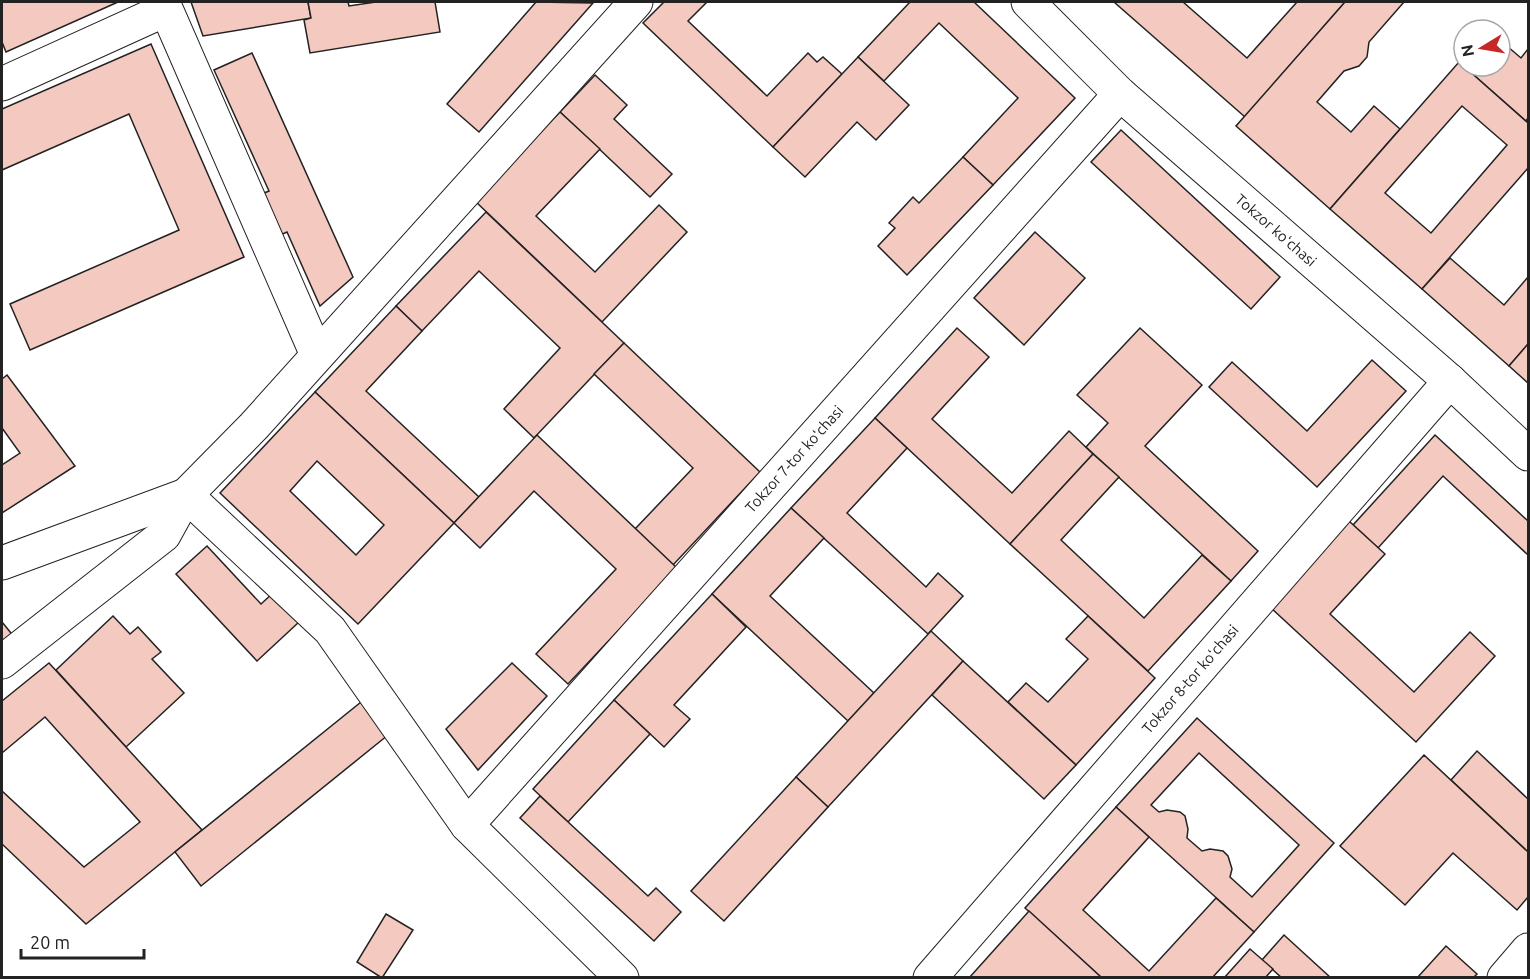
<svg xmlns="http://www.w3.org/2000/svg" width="1530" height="979" viewBox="0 0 1530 979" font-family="Ubuntu,sans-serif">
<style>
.building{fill:#f3c9c0;stroke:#222;stroke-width:1.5;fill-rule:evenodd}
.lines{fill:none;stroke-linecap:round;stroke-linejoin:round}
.minor-casing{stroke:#222;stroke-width:35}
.minor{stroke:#fff;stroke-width:33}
.labels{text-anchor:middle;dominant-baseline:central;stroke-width:4.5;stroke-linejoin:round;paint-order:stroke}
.street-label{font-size:15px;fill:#222;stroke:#fff}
</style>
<rect width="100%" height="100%" fill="#fff"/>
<!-- building -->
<g class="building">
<path d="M2 2H118L6 52 2 42Z"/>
<path d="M191 2H308L311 18 203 36Z"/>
<path d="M308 2H348L349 6 376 2H435L440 32 310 53 304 20 311 18Z"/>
<path d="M536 2 593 3 479 132 447 104Z"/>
<path d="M664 2H707L688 21 767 96 808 53 817 62 823 57 842 74 773 147 643 23Z"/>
<path d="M910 2H974L1075 98 993 185 963 157 1018 98 939 23 884 81 858 57Z"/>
<path d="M1114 2H1183L1247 58 1297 2H1345L1245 117Z"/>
<path d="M1345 2H1404L1369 42 1367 57 1359 66 1344 71 1317 102 1351 132 1374 106 1400 129 1330 209 1236 126Z"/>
<path d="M1500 40 1521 58 1528 49V118L1526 121 1459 62 1464 56V66H1500Z"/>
<path d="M151 44 244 257 30 350 10 304 179 230 129 114 2 170V109Z"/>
<path d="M252 53 353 277 320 306 287 232 276 237 257 196 269 191 214 70Z"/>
<path d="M858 57 909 105 876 140 857 122 805 177 773 147Z"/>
<path d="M1459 62 1528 123V168L1422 289 1330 209ZM1462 106 1507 145 1431 233 1385 193Z"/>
<path d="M595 75 627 105 614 119 672 174 650 197 560 112Z"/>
<path d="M560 112 600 149 536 216 595 272 659 205 687 232 602 322 475 201Z"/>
<path d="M1121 130 1280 277 1251 309 1091 162Z"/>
<path d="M963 157 993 185 907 275 878 246 895 228 889 223 913 197 919 203Z"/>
<path d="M486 212 624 343 534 438 504 409 560 348 479 271 422 331 396 306Z"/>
<path d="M1035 232 1085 278 1024 345 974 298Z"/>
<path d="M1450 258 1504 305 1528 277V344L1509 366 1422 289Z"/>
<path d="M396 306 422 331 366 391 479 497 454 523 315 392Z"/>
<path d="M957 328 989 357 932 419 1012 493 1069 431 1093 454 1010 544 875 418Z"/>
<path d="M1140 328 1202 385 1145 446 1258 551 1231 581 1086 447 1108 423 1077 395Z"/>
<path d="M624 343 760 472 673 565 635 529 693 468 594 374Z"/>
<path d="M1528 344V383L1509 366Z"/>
<path d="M1372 360 1406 391 1317 487 1209 387 1232 362 1307 431Z"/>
<path d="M7 375 75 466 2 513V465L20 453 2 428V379Z"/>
<path d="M315 392 454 523 358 624 220 493ZM317 461 384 525 356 555 290 491Z"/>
<path d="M875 418 907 448 847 513 926 587 938 573 963 596 928 634 791 508Z"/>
<path d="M537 435 677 568 568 684 536 654 616 569 534 491 480 548 454 523Z"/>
<path d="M1435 435 1528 521V555L1443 476 1378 548 1353 525Z"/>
<path d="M1093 454 1119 477 1061 540 1144 618 1202 555 1231 581 1148 671 1010 544Z"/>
<path d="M791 508 824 538 770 596 874 693 848 721 712 594Z"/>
<path d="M1349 521 1385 554 1330 614 1414 692 1470 632 1495 656 1416 742 1270 607Z"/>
<path d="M207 546 261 604 273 593 299 622 257 661 176 574Z"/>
<path d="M712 594 746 627 674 705 690 719 664 747 614 700Z"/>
<path d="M113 616 130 634 138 627 161 652 152 659 184 693 126 747 56 670Z"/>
<path d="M1088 616 1155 678 1076 765 1008 702 1026 683 1048 702 1088 659 1066 639Z"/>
<path d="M2 622 15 638 2 649Z"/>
<path d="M931 631 963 661 828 807 796 777Z"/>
<path d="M963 661 1076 765 1044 799 932 695Z"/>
<path d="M49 663 202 830 86 924 2 844V791L84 867 140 822 45 717 2 753V701Z"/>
<path d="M512 663 547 696 478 770 446 729Z"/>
<path d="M366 698 393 731 201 886 175 852Z"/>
<path d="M614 700 650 734 568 822 533 789Z"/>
<path d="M1197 718 1334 843 1254 932 1116 807ZM1199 753 1299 845 1252 897 1230 877 1232 869 1228 856 1223 851 1210 849 1202 851 1187 838 1188 829 1185 816 1180 812 1167 810 1159 812 1151 805Z"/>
<path d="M1477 751 1528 799V852L1451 780Z"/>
<path d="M1424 755 1528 852V897L1517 910 1453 853 1405 905 1340 846Z"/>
<path d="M796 777 828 807 724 921 691 891Z"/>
<path d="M540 796 648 896 656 888 681 912 654 941 520 818Z"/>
<path d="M1116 807 1149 837 1083 910 1149 971 1216 898 1254 932 1212 978H1102L1025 908Z"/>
<path d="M1029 911 1102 978H969Z"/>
<path d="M386 914 413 930 382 978 357 962Z"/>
<path d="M1284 935 1331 978H1282L1262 960Z"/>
<path d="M1446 946 1477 974 1473 978H1417Z"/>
<path d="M1250 949 1273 969 1265 978H1224Z"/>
</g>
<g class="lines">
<defs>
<g id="minor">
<path d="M163 2 317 355"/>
<path d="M1028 2 1120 94 1450 381 1528 454"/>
<path d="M2 84 165 10"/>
<path d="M2 563 186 495 330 630 467 825 622 978"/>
<path d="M2 662 164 535 186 495 254 426 636 2"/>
<path d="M467 825 1120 94"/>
<path d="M930 978 1450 381"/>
<path d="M1504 978 1528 950"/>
</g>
</defs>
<!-- minor casing -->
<use href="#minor" class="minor-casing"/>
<!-- minor -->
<use href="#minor" class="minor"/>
</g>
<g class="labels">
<!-- street labels -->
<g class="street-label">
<text transform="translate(1276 230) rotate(41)">Tokzor koʻchasi</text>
<text transform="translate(794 459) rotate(-48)">Tokzor 7-tor koʻchasi</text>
<text transform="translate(1190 679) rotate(-49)">Tokzor 8-tor koʻchasi</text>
</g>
</g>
<!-- border -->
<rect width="1530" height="979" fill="none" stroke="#222222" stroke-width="6"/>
<!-- north arrow -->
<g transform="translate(1482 48) rotate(259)"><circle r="28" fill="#ffffff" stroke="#a7a7a7" stroke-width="1.5"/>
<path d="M0-4.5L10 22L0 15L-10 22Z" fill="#c62828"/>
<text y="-9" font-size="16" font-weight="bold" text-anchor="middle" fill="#222222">N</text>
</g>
<!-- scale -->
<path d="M21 949v9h123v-9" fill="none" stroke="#222222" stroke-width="3"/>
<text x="30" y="949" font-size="18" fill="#222222" stroke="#ffffff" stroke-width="4.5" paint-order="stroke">20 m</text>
</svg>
